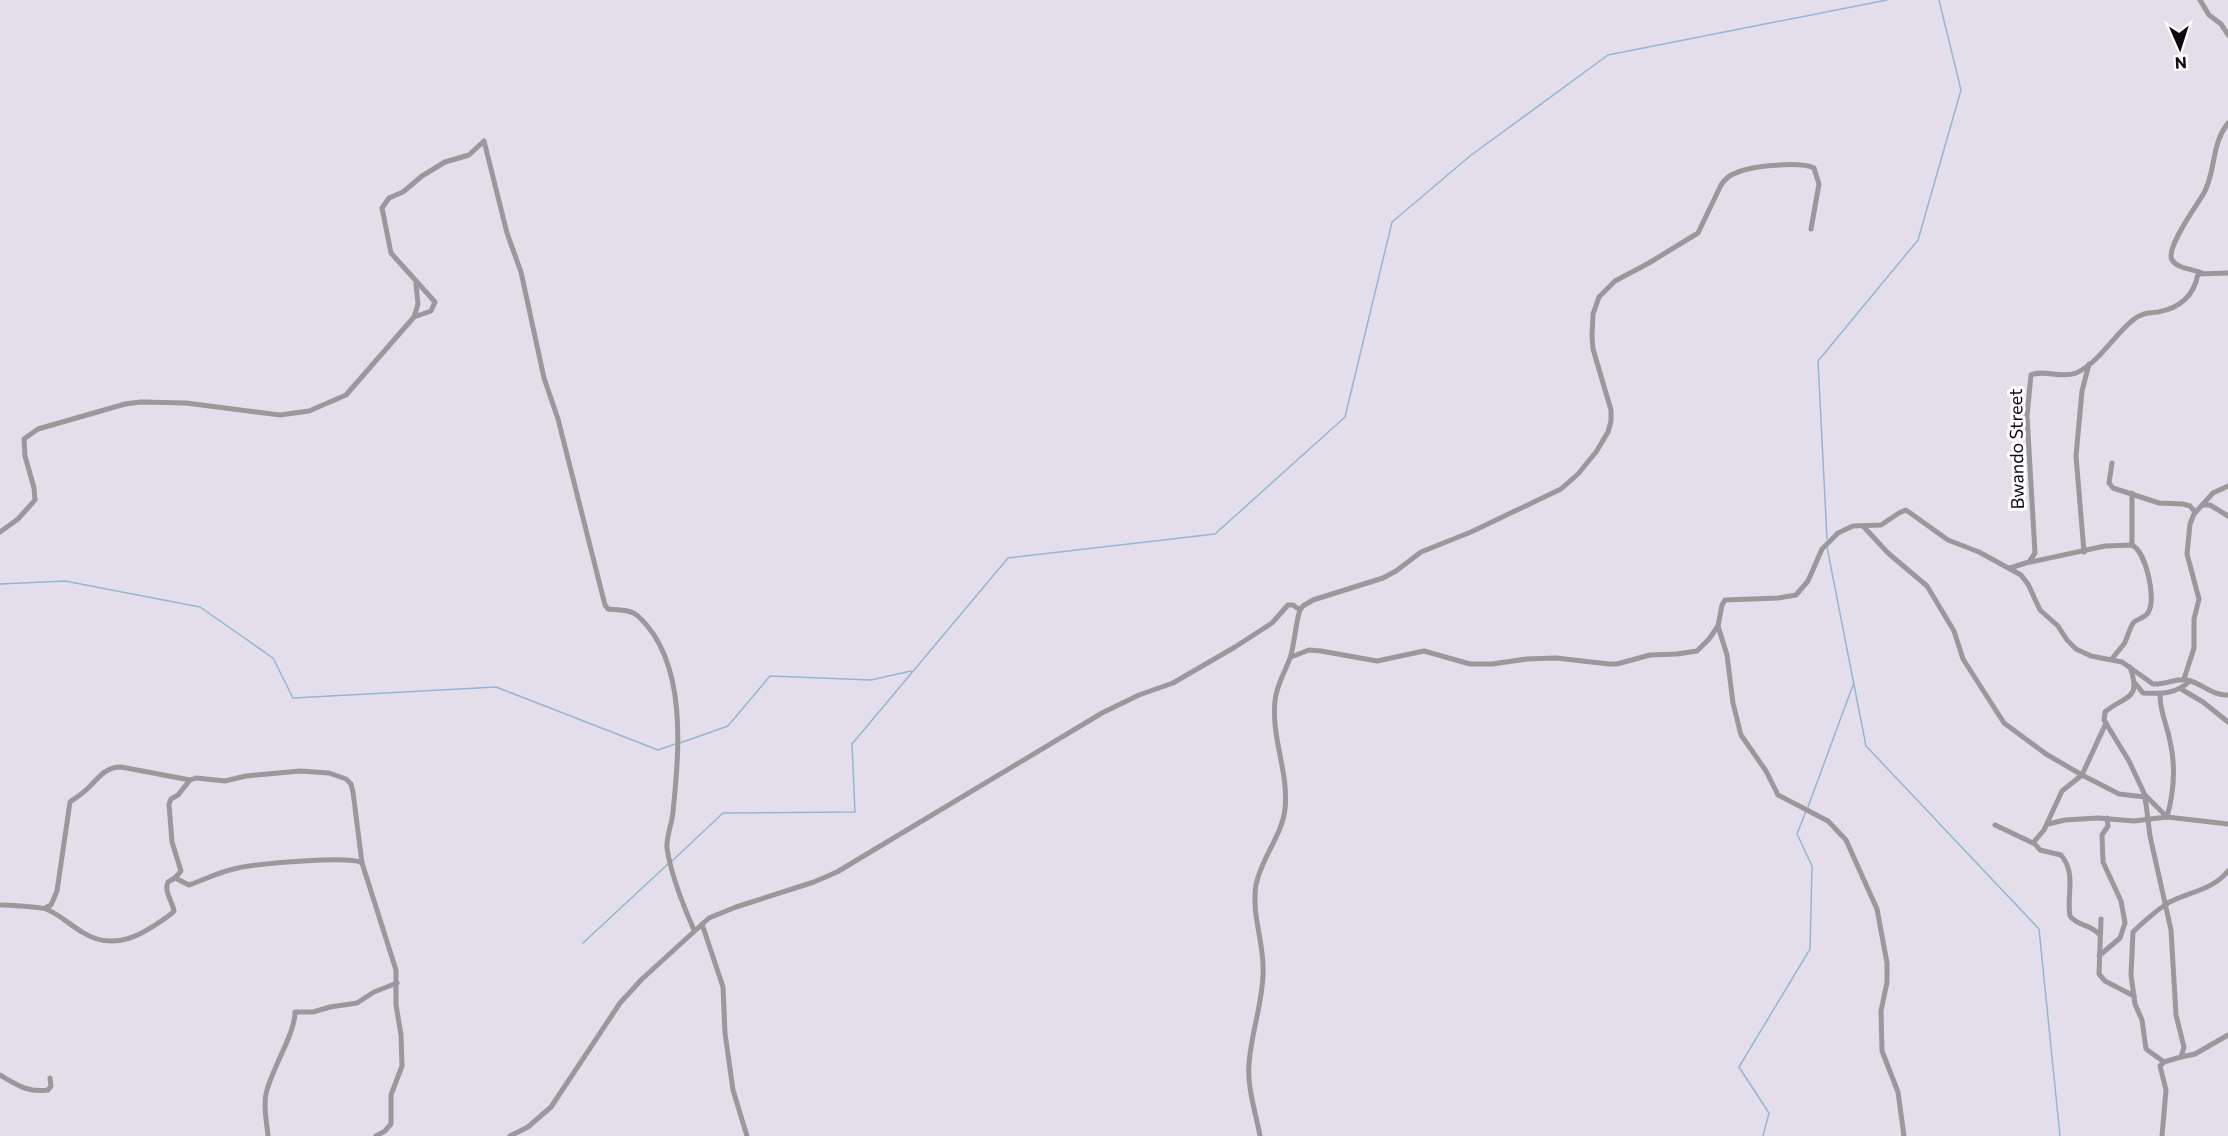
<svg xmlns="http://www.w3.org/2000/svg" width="2228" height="1136" viewBox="0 0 2228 1136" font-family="Commissioner,sans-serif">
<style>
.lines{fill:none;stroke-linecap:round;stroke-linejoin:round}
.stream{stroke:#95b5d5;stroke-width:1.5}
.minor{stroke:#9c979a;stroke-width:5}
.labels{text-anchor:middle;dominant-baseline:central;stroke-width:6;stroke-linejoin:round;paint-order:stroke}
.street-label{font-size:18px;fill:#0c0a0e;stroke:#fff}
</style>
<rect width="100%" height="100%" fill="#e3dee9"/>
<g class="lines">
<!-- stream -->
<g class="stream">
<path d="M1827 539 1818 361 1918 240 1961 90 1939 0"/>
<path d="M1827 547 1866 746 2039 929 2060 1136"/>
<path d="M0 584 65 581 200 607 273 658 293 698 496 687 658 750 675 744"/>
<path d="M680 743 728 726 770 676 871 680 911 671"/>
<path d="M1808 807 1853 685"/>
<path d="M672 861 723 813 855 812 852 744 1008 558 1215 534 1345 417 1392 222 1470 156 1608 55 1887 0"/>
<path d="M583 943 668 864"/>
<path d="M1763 1136 1769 1113 1739 1067 1810 949 1812 866 1797 834 1806 811"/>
</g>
<!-- minor -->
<g class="minor">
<path d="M2200 0 2209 15 2221 24 2228 35"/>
<path d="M2202 273C2193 269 2178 269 2172 260 2165 248 2197 205 2204 193 2216 171 2211 144 2228 123"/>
<path d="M414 317 418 304 416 284"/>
<path d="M2112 463 2109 483 2113 488 2159 503 2183 504 2190 506 2195 512"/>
<path d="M2132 493V545"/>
<path d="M2203 505H2210L2228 516"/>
<path d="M1863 526 1888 553 1927 586 1954 631 1963 659 2004 723 2046 754 2082 775 2119 794 2145 797"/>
<path d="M0 532 18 519 35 500 34 488 25 456 24 439 38 429 125 404 141 402 186 403 280 415 309 411 346 395 414 317 431 311 435 302 391 253 382 208 389 198 403 192 422 176 445 162 469 155 484 141 507 233 521 272 544 378 558 419 605 605 608 609C618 610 631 609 639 617 688 663 679 752 673 812 672 824 666 837 667 848 671 876 683 905 694 930"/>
<path d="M2084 552 2076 456 2082 391 2089 364"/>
<path d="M2031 562 2105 546 2132 545C2146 552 2156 597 2149 611 2146 618 2139 618 2134 622 2129 628 2128 637 2124 644 2120 649 2116 653 2112 659"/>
<path d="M2010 568 2029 562 2035 553 2027 416 2031 375C2044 369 2061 379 2076 373 2099 363 2113 336 2133 320 2141 313 2148 313 2158 312 2180 308 2194 295 2198 274L2228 273"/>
<path d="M1718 626 1727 655 1733 703 1741 735 1766 771 1778 795 1828 821 1846 840 1877 909 1887 963V982L1881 1011 1882 1051 1898 1092 1904 1136"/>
<path d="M1291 657 1309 650 1321 651 1377 661 1424 651 1470 664H1492L1527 659 1556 658 1609 664H1617L1650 655 1677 654 1697 651 1709 639 1718 626 1722 605 1725 600 1778 598 1796 595 1808 581 1822 549 1838 533 1853 526 1881 525 1899 513 1906 510 1948 540 1979 552 2021 575 2028 584 2040 610 2058 626 2067 640 2076 649 2091 656 2122 662 2153 684C2165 685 2175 678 2187 680 2202 683 2212 696 2228 695"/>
<path d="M2130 667C2142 701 2125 695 2105 712L2104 720 2129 761 2144 793 2146 804 2150 836 2171 930 2176 1015 2184 1047 2181 1057 2164 1062 2160 1066 2166 1090 2162 1136"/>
<path d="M2184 679 2194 648V619L2199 599 2187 554 2190 524 2194 514 2213 493 2228 486"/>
<path d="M2135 683 2143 693C2162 694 2176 694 2190 681"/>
<path d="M2181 689 2203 702 2228 722"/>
<path d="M2144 794 2167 817C2174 792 2176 767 2170 741 2167 725 2160 712 2160 695"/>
<path d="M2048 824 2065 820 2098 818 2134 821 2167 817 2228 824"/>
<path d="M1995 825 2035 844 2040 850 2061 855C2077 874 2066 895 2070 916 2078 927 2090 923 2100 935"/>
<path d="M2033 843 2044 830 2062 791 2082 775 2106 723"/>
<path d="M175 878 181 871 172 842 169 804 171 799 178 795 190 780 196 778 225 781 246 776 300 771 329 773 346 779 351 784 353 792 362 863"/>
<path d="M2166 904C2187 892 2212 891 2228 871"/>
<path d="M0 905C9 905 40 907 46 909 59 914 70 925 82 932 115 953 144 934 171 914L174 911C172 900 164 893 168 882L175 878 189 885C206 879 221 871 238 868 256 864 351 855 362 863L396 970V1005L401 1035 402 1066 391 1095V1124L385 1131 376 1136"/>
<path d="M45 908 51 905 57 891 70 802C75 798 81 795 86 790 97 780 104 767 121 767L190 780"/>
<path d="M2101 919 2099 974 2105 981 2134 996"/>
<path d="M702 924 723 987 725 1033 733 1090 747 1136"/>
<path d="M2099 956 2120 938 2125 923 2121 901 2103 862 2102 835 2108 826 2107 818"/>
<path d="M2181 1057 2195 1054 2228 1035"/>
<path d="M2164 1062 2146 1049 2142 1020 2135 1004 2131 975 2133 932C2138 927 2160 907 2166 905"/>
<path d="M0 1075C17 1085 28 1093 48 1090L51 1086 50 1078"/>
<path d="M268 1136C267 1123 263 1107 266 1094 271 1070 295 1034 295 1012H313L330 1007 357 1003 374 992 397 983"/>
<path d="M510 1136 528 1127 551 1107 620 1003 642 979 709 918 736 907 814 882 837 872 1102 713 1139 695 1173 683 1235 647 1272 623 1288 605H1293L1300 610"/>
<path d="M1260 1136C1256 1113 1247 1088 1249 1064 1251 1034 1262 1005 1263 975 1265 944 1251 916 1256 885 1261 858 1282 836 1285 809 1289 772 1271 738 1275 701 1276 686 1285 672 1290 658 1295 643 1295 625 1300 610L1303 606 1313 600 1383 578 1396 571 1421 552 1471 532 1561 489 1578 474 1596 452 1608 432 1611 421V410L1593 349 1592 336 1593 314 1599 297 1615 281 1649 263 1698 233 1721 185C1725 179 1729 175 1736 173 1750 166 1800 161 1814 168L1819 184 1811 229"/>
</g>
</g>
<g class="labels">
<!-- street labels -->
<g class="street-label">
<text transform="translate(2016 449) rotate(-91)">Bwando Street</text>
</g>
</g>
<!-- north arrow -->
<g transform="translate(2180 48) rotate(177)" stroke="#ffffff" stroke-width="4.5" paint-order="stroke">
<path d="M0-4.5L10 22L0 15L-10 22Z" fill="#0c0a0e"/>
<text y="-9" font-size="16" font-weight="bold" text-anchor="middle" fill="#0c0a0e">N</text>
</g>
</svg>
